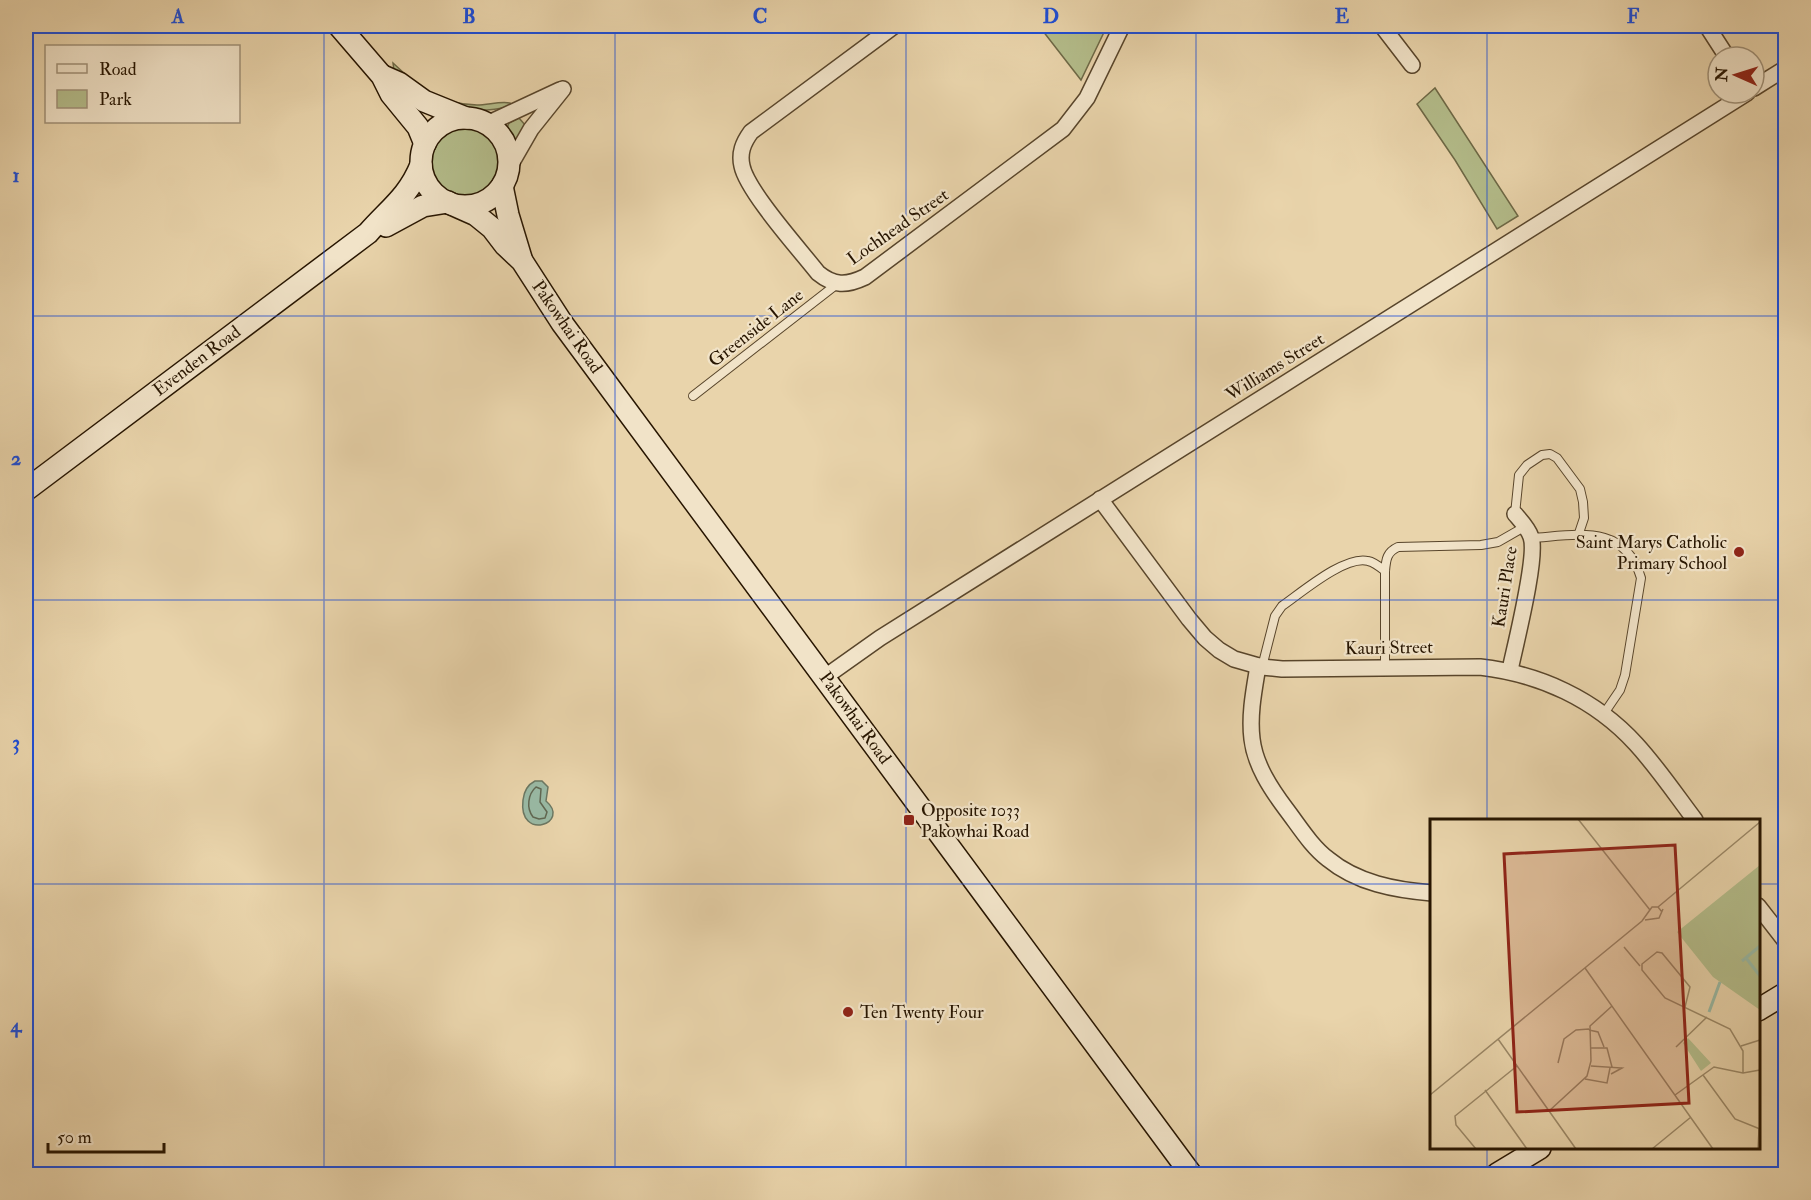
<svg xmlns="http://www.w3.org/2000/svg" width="1811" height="1200" viewBox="0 0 1811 1200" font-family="'IM FELL Double Pica',serif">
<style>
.green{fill:#b4bd8b;stroke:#6e6946;stroke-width:1.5}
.water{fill:#99b9a4;stroke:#6b7762;stroke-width:1.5}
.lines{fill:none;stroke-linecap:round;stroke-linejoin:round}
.shore{stroke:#606752;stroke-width:1.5}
.service-casing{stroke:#58452b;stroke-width:10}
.minor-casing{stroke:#58452b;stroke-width:18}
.secondary-casing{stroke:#271500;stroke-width:24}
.service{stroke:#f1e3c8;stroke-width:8}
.minor{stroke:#f1e3c8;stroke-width:15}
.secondary{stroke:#f1e3c8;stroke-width:21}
.grid{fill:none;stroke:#1d4ed8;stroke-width:1.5;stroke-opacity:0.55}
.poi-dot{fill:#8f2418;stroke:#f1e3c8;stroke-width:2}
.labels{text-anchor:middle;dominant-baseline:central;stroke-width:4.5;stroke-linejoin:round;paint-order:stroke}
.street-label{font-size:18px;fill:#271500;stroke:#f1e3c8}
.poi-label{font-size:18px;fill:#271500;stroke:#f1e3c8;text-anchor:start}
.inset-river{fill:none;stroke:#99b9a4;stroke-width:3}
.inset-road{fill:none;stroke:#9b8867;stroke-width:1.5}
.view{fill:#8f2418;fill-opacity:0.15;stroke:#8f2418;stroke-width:3}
.inset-edge{fill:none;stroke:#271500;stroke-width:3}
.neatline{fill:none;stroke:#1d4ed8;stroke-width:2}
.grid-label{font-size:20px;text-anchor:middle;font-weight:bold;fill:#1d4ed8}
</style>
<rect width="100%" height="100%" fill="#e9d4ab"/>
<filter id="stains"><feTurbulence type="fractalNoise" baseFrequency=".00333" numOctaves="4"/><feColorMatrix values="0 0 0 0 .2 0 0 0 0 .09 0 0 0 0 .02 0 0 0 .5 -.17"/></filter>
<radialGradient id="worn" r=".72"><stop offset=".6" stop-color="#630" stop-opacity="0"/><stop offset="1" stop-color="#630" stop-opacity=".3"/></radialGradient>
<!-- green -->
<g class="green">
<path d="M1039 26H1107L1081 80Z"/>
<path d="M393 63C418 87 441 105 477 105 488 105 500 101 510 103L511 106C473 116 435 108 405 82 399 76 393 72 393 63Z"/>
<path d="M1435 88 1518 216 1497 229 1455 160 1417 104Z"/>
<path d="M519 118 526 126 516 141 507 128 509 123Z"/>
<circle cx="465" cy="162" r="34"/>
</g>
<!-- water -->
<path class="water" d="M535 781H542L548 787 546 801C572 823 518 842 523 800 524 791 527 785 535 781Z"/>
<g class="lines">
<!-- shore -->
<path class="shore" d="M536 787 541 789 540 802 547 812 545 818 539 819 533 817C526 808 528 794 536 787Z"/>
<defs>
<g id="service">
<path d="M693 396 837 284"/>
<path d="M1515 514 1519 475 1527 465 1542 455 1550 454 1557 458 1580 489 1583 502 1584 518 1578 536"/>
<path d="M1532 538C1577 535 1625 523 1641 578L1625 675 1620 690 1603 715"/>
<path d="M1262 667 1275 616 1282 606C1301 593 1345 555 1368 561 1374 562 1380 567 1385 571"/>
<path d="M1385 668V571C1386 559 1387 552 1398 547L1481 545 1498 542 1526 526"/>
</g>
<g id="minor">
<path d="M894 26 751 132C743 143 739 153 742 166 747 191 800 250 818 273 834 286 846 286 865 277L1063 129 1087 98 1122 26"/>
<path d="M1382 26 1412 65"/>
<path d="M1707 26 1727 57"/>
<path d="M1754 88 1786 68"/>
<path d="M487 124 560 90"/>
<path d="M508 169 531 129 563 89"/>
<path d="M1100 499 1189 619 1205 638 1219 650 1234 659 1262 667 1282 669 1480 667C1540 674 1595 699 1636 744 1658 768 1676 795 1695 820"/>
<path d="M1258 666C1254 690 1249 715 1252 739 1255 765 1271 789 1286 809 1299 826 1311 846 1328 859 1357 883 1395 890 1432 893"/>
<path d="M1510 670C1515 646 1538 556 1531 537 1528 528 1521 521 1515 514"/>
<path d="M825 677 880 638 1747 93"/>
<path d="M1758 906 1786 942"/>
</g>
<g id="secondary">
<path d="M339 26 382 76 391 94 418 127 425 144"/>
<path d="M383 76 399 83 424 101 466 118"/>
<circle cx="465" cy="162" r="44"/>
<path d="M502 186 508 215 521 258"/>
<path d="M449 203 476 215 492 228 505 245 522 261 562 323 1191 1174"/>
<path d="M386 226 423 206 448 202"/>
<path d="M26 490 368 233C390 208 408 197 421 165"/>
<path d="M1758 1010 1786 993"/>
<path d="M1497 1174 1540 1148"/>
</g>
</defs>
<!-- service casing -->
<use href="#service" class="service-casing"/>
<!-- minor casing -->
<use href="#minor" class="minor-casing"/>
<!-- secondary casing -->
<use href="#secondary" class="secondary-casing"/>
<!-- service -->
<use href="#service" class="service"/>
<!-- minor -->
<use href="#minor" class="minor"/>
<!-- secondary -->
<use href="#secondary" class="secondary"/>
</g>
<!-- grid -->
<path class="grid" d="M324 26V1174M615 26V1174M906 26V1174M1196 26V1174M1487 26V820M26 316H1786M26 600H1786M26 884H1432M1758 884H1786M1487 1148V1174"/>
<!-- markers -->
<g class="poi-dot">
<circle cx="1739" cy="552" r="6"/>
<rect x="903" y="814" width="12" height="12" rx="3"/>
<circle cx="848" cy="1012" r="6"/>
</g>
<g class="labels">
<!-- street labels -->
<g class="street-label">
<text transform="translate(898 227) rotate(-35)">Lochhead Street</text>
<text transform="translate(567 327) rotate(55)">Pakowhai Road</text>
<text transform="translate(756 328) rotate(-38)">Greenside Lane</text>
<text transform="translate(197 361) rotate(-37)">Evenden Road</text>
<text transform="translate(1275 367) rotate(-32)">Williams Street</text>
<text transform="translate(1505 587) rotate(-81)">Kauri Place</text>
<text transform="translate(1389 648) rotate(-1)">Kauri Street</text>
<text transform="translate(855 718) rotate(54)">Pakowhai Road</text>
</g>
<!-- poi labels -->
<g class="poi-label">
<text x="1727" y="542" text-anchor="end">Saint Marys Catholic<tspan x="1727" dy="21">Primary School</tspan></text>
<text x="921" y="810">Opposite 1033<tspan x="921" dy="21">Pakowhai Road</tspan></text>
<text x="860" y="1012">Ten Twenty Four</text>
</g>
</g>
<!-- overview -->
<g transform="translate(1430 819)">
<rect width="330" height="330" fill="#e9d4ab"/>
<path d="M330 46V191L283 158 247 113ZM258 219 281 244 271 252 253 224Z" fill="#b4bd8b"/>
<path class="inset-river" d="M316 139 330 157M312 142 330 127M279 193 290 163"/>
<path class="inset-road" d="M148 0 220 91M228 88 330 3M215 101 229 99 233 90M194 128 210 147M155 149 283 330M255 188 260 168 232 134 227 133 212 145V151L235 179 300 210 313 232V254M159 211 168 213 174 228M68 220 146 330M311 227 330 221M246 228 277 198M160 229H177L182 248M128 244 134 220 146 211 159 210M161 247 192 249 181 255M273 256 305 300 330 310M155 260 177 264 180 249M55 271 97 330M0 276 212 102 222 88H228L232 93M245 276 284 248 313 254 330 251M119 292 157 257 161 242 160 207 182 187M46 330 26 306 25 297 87 247M222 330 261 298M328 330 329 310"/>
<path class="view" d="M245 26 259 284 87 293 74 35Z"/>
<rect width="330" height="330" class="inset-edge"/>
</g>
<!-- margin -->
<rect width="1811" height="1200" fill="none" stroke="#e9d4ab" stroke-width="66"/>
<!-- legend -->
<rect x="45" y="45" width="195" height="78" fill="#f1e3c8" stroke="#a09178" stroke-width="1.5"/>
<rect x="57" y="64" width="30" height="9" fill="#f1e3c8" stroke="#a09178" stroke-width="1.5"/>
<text x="99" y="75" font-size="18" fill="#271500">Road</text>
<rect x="57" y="90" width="30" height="18" fill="#b4bd8b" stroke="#a09178" stroke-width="1.5"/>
<text x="99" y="105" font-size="18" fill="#271500">Park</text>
<!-- north arrow -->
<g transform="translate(1736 75) rotate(273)"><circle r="28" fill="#f1e3c8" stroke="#a09178" stroke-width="1.5"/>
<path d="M0-4.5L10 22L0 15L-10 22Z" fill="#8f2418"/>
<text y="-9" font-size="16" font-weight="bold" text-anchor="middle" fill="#271500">N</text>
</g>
<!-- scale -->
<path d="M48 1143v9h116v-9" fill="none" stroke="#271500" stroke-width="3"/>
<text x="57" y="1143" font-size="18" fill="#271500" stroke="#f1e3c8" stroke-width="4.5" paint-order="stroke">50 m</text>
<rect x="33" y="33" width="1745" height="1134" class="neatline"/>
<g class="grid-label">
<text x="178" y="23">A</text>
<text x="469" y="23">B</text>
<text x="760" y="23">C</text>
<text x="1051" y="23">D</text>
<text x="1342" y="23">E</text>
<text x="1633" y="23">F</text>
<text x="16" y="182">1</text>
<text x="16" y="465">2</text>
<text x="16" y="749">3</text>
<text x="16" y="1032">4</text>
</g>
<rect width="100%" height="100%" filter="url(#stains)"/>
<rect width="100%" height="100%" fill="url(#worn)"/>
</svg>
